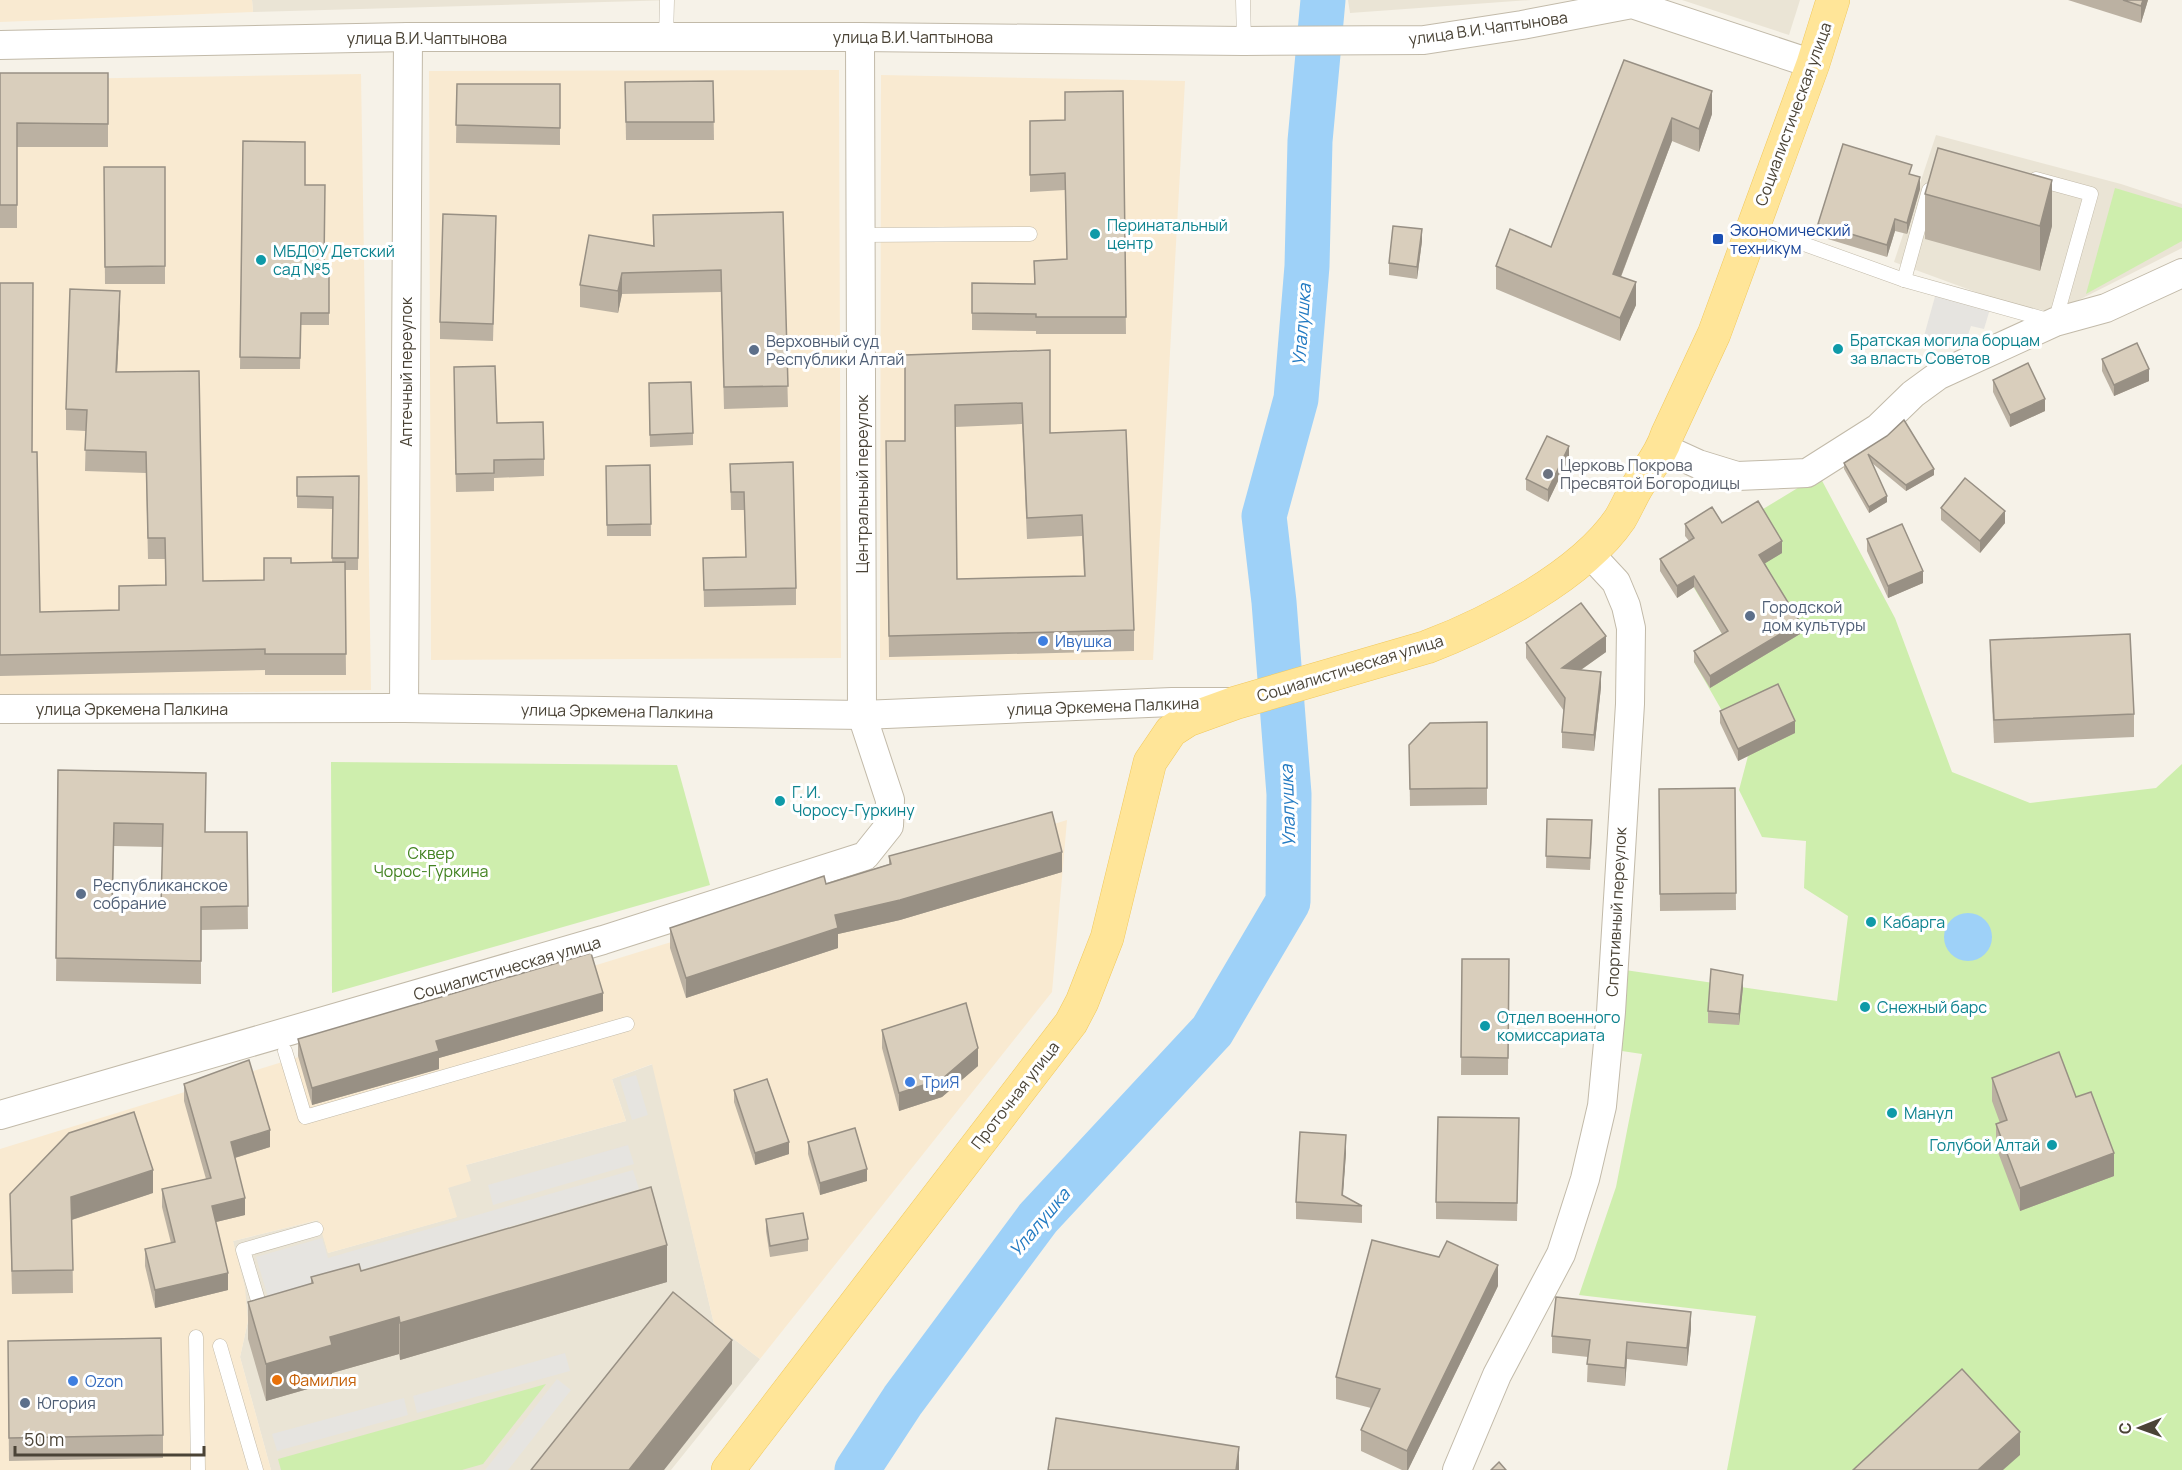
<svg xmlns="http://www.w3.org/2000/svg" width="2182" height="1470" viewBox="0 0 2182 1470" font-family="Manrope,sans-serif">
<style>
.residential{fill:#eae4d5}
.commercial{fill:#f9ead1}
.green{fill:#ceeead}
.parking{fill:#e6e4e0}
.water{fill:#9ed1f8}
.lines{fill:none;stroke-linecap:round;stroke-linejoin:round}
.river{stroke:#9ed1f8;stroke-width:45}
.service-casing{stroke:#c2baa9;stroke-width:15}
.minor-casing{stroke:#c2baa9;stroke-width:30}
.primary-casing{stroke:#f1c85b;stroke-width:34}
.service{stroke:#fff;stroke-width:14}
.minor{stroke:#fff;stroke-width:28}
.primary{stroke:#ffe598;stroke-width:33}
.wall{fill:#bbb1a2;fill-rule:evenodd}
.shaded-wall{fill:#989084}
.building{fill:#d9cebc;stroke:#989084;stroke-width:1.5;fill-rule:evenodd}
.culture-dot{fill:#0f9aa8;stroke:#fff;stroke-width:2}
.transit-dot{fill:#1a4fb4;stroke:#fff;stroke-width:2}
.service-dot{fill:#5c6f8a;stroke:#fff;stroke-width:2}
.worship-dot{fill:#6b7280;stroke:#fff;stroke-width:2}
.shop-dot{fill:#3f7fe0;stroke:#fff;stroke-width:2}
.food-dot{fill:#e8710a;stroke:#fff;stroke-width:2}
.labels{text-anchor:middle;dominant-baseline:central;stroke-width:6;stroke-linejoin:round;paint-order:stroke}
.street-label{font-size:16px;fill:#4a4336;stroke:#fff}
.culture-label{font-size:16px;fill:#0d838f;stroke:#fff;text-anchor:start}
.transit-label{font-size:16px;fill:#164399;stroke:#fff;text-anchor:start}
.service-label{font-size:16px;fill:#4e5e75;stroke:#fff;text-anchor:start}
.worship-label{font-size:16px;fill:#5b616d;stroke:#fff;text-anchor:start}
.shop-label{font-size:16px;fill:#366cbe;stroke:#fff;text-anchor:start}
.park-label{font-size:16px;fill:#438322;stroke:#fff}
.food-label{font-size:16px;fill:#c56008;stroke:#fff;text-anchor:start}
.water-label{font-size:18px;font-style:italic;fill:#227ac2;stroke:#fff}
</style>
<rect width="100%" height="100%" fill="#f6f2e8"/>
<!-- residential -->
<g class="residential">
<path d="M252 0H675L253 12Z"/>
<path d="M1348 0H1531L1350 13Z"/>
<path d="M1682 0H1800L1789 35Z"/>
<path d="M1936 135 2121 184 2182 204V248L2055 312 2011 305 1894 262Z"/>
<path d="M653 1064 714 1324 760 1359 671 1470H271L240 1357 248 1321 233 1241 319 1220 328 1253 456 1217 448 1188 466 1165 626 1121 612 1079Z"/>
</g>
<!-- commercial -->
<g class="commercial">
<path d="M0 0H252L253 12 0 22Z"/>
<path d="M839 70 841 658 431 660 429 71Z"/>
<path d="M361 74 371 690 0 696V80Z"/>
<path d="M881 75 1185 81 1153 660H880Z"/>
<path d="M1067 820 1052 992 760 1359 714 1324 652 1064 612 1079 626 1121 466 1165 471 1181 448 1188 457 1217 328 1253 318 1220 233 1241 245 1287 248 1321 240 1357 271 1470H0V1149Z"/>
</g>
<!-- green -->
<g class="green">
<path d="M2115 188 2182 208V241L2086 294Z"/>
<path d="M1819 475 1895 618 1952 772 2030 803 2156 788 2182 764V1470H1727L1756 1316 1579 1295 1616 1187 1642 1054 1615 1050 1625 970 1837 1001 1848 916 1804 888 1806 841 1762 837 1739 790 1748 756 1694 662 1727 642 1694 588 1722 534Z"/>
<path d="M331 762 677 765 710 885 332 993Z"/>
<path d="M546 1384 483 1464 462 1470H281L278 1459Z"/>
</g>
<!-- parking -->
<g class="parking">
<path d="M1936 293 1990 309 1984 329 1971 326 1964 347 1924 336Z"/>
<path d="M636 1075 648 1115 632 1120 620 1080Z"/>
<path d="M628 1145 634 1164 493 1205 488 1185Z"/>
<path d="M633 1170 639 1189 268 1297 256 1257 322 1238 328 1258Z"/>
<path d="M565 1353 570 1371 417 1413 413 1396Z"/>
<path d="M557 1379 571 1390 508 1470H485Z"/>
<path d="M404 1398 408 1415 277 1451 272 1434Z"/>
</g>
<!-- water -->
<circle class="water" cx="1968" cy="937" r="24"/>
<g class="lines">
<!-- river -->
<path class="river" d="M857 1470 903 1400 1038 1218 1212 1031 1288 902 1289 794 1274 602 1264 516 1296 399 1307 266 1310 141 1323 0"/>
<defs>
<g id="service">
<path d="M1243 0 1244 41"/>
<path d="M666 38 667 0"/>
<path d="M1754 226 1904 280 2055 322 2091 194 2036 179"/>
<path d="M861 235 1030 234"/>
<path d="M1904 280 1929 190"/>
<path d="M285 1051 305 1117 627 1024"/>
<path d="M260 1307 243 1250 316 1229"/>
<path d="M196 1337 198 1470"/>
<path d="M220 1346 256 1470"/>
</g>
<g id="minor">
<path d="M0 45 408 37H860L1244 41 1424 40 1522 25 1632 4 1813 64"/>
<path d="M1663 448 1698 464 1737 476 1807 473 1878 428 1913 394 1939 375 2055 322 2106 308 2182 273"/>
<path d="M404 708 408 37"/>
<path d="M0 709 404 708 862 715 1172 702H1228"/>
<path d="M0 1115 603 940 865 856 889 826 890 800 862 715 860 37"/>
<path d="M1457 1470 1497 1375 1561 1254 1585 1179 1602 1106 1611 1012 1630 704 1631 628 1626 606 1616 582 1589 553"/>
</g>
<path id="primary" d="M728 1470 1071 1023 1082 1002 1107 938 1150 762 1171 731 1188 720 1235 703 1427 647C1490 623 1581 576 1620 519 1626 509 1631 497 1637 487 1648 469 1661 455 1667 435L1714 334 1813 64 1833 0"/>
</defs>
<!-- service casing -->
<use href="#service" class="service-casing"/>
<!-- minor casing -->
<use href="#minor" class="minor-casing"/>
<!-- primary casing -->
<use href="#primary" class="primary-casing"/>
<!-- service -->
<use href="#service" class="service"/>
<!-- minor -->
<use href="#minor" class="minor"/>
<!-- primary -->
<use href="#primary" class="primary"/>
</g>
<!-- wall -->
<g class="wall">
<path d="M2068 0H2148L2141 23Z"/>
<path d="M1624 60 1712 114 1699 152 1672 141 1621 277 1636 305 1620 341 1496 289V266L1551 247Z"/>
<path d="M0 73H108V147H17V228H0Z"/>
<path d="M713 81 714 140H626L625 82Z"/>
<path d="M457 84H560V145L456 143Z"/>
<path d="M1123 91 1126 334H1036V331L972 330V283L1034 284V261L1067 259 1065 190 1030 192V121L1065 120Z"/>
<path d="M243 141 305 185 324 263H329V325H301L300 369H240Z"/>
<path d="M104 167H165V284H105Z"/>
<path d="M1912 175 1920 189 1907 234 1895 231 1887 257 1818 236V224Z"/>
<path d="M1925 194 2052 226 2040 271 1925 239Z"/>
<path d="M783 212 788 407 724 409 721 292 622 294 618 313 580 307V285L653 246V215Z"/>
<path d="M496 233 493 341 440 339V322Z"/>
<path d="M1422 241 1417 279 1389 275V263Z"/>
<path d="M0 283 32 452 40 612 119 610 165 585V559H148L146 473 85 471 86 431 66 430V409L120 312 117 372 203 581 264 580 291 563H332L333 509 297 508V477L359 476 358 570H345L346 675H265V670L0 676Z"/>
<path d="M1050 350V433L1134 630V651L889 657 886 441H905V355ZM1022 424 1027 539 1082 536 1084 576 957 579 955 427Z"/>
<path d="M2102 359 2149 381 2114 396 2102 371Z"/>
<path d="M1993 380 2045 411 2010 427 1993 392Z"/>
<path d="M454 385 497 423 544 459V476L494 478V491L456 492Z"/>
<path d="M649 395 693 433V445L650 447Z"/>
<path d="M1887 436 1934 475 1906 491 1872 463 1887 502 1869 513 1844 469V463Z"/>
<path d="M1569 458 1548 502 1526 490V479Z"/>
<path d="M730 464 796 588V605L704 607 703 558 746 557 744 510H731Z"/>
<path d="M650 465 651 536H607L606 466Z"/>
<path d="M1941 508 2005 523 1980 553 1941 520Z"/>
<path d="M1722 523 1782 553 1765 563 1800 634 1710 688 1694 662V651L1722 634 1694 587 1677 598 1660 571V559L1689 541 1685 536V524Z"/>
<path d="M1867 539 1923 583 1888 598 1867 551Z"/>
<path d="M1990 640 2134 714V737L1994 743 1990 663Z"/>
<path d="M1526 643 1606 652 1581 670 1601 687 1594 751 1562 748V732L1564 711 1526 658Z"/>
<path d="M1720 711 1795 733 1738 761 1720 723Z"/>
<path d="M1487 722V805L1410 806 1409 745Z"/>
<path d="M58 770 205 832H247L248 929 201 930V984L56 981ZM114 846 163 847 161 906 113 905Z"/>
<path d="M1735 788 1736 910 1660 911 1659 789Z"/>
<path d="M1547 819 1592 832 1590 870 1546 868Z"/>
<path d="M889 856 1062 872 900 920 838 934V948L686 998 670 948V928L826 884 889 864Z"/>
<path d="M1462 959H1509L1508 1075H1461Z"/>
<path d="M1743 987 1739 1025 1708 1023V1011Z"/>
<path d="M603 1011 439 1058V1069L312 1105 298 1056V1039Z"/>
<path d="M882 1030 978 1066 942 1097 899 1111 882 1048Z"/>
<path d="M1992 1078 2076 1097 2114 1176 2020 1211 1996 1147V1124L2000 1123 1992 1101Z"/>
<path d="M184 1084 270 1147 235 1158 245 1215 216 1222 228 1290 155 1308 145 1266V1249L171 1243 162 1207V1189L206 1179 184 1101Z"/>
<path d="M734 1090 789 1154 755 1165 734 1102Z"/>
<path d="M1519 1118 1517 1221 1436 1219V1202Z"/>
<path d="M808 1142 867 1181 820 1195 808 1154Z"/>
<path d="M1346 1153 1343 1196 1362 1206V1223L1296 1219V1202Z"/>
<path d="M153 1193 72 1220 73 1293 12 1294 10 1217Z"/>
<path d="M766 1219 808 1239V1251L770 1257 766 1231Z"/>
<path d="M361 1271 667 1282 400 1360 399 1354 332 1373V1382L266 1401 248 1339V1302L311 1284V1277Z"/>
<path d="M1498 1286 1408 1470H1402L1361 1451V1430L1371 1408 1336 1399V1377Z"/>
<path d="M1691 1329 1687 1366 1627 1359 1625 1386 1587 1382 1588 1357 1552 1353V1336Z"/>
<path d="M8 1364 163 1435V1458L9 1461Z"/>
</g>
<!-- shaded-wall -->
<g class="shaded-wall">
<path d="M2143 0H2148L2141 23V6Z"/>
<path d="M1712 91V114L1699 152V129Z"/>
<path d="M1672 118V141L1613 297V274Z"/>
<path d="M1920 177V189L1907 234V223Z"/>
<path d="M2052 180V226L2040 271V226Z"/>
<path d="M1895 219V231L1887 257V245Z"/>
<path d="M1422 229V241L1417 279V267Z"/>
<path d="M622 273V294L618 313V291Z"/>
<path d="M1636 282V305L1620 341V318Z"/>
<path d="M120 291V312L116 393V372Z"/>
<path d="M2149 369V381L2114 396V385Z"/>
<path d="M2045 399V411L2010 427V415Z"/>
<path d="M1569 446V458L1548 502V490Z"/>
<path d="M1934 469V475L1906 491V485Z"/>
<path d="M1887 496V502L1869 513V507Z"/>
<path d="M2005 511V523L1980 553V541Z"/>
<path d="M1782 541V553L1759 567V555Z"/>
<path d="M1923 571V583L1888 598V586Z"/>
<path d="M1694 576V587L1677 598V586Z"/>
<path d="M1800 622V634L1710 688V676Z"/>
<path d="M1606 636V652L1562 683V668Z"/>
<path d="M1601 672V687L1594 751V735Z"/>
<path d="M1795 721V733L1738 761V749Z"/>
<path d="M1062 852V872L900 920 838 934V948L686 998V978L835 915Z"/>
<path d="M1743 975V987L1739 1025V1014Z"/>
<path d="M603 993V1011L439 1058V1069L312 1105V1088L436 1041Z"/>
<path d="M978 1048V1066L942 1097 899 1111V1093Z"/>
<path d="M270 1130V1147L231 1159V1142Z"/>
<path d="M1346 1135V1153L1342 1205V1195Z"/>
<path d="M789 1142V1154L755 1165V1153Z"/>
<path d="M2114 1153V1176L2020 1211V1188Z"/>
<path d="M867 1169V1181L820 1195V1183Z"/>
<path d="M153 1170V1193L71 1220V1197Z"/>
<path d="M245 1198V1215L212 1223V1206Z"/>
<path d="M667 1245V1282L400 1360V1323Z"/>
<path d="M1498 1265V1286L1408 1470H1407V1451Z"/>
<path d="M228 1273V1290L155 1308V1290Z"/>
<path d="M1691 1312V1329L1687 1366V1348Z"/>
<path d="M399 1317V1354L332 1373V1382L266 1401V1364L330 1337Z"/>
<path d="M732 1340V1384L664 1470H629Z"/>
<path d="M1627 1342V1359L1625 1386V1368Z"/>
<path d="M2020 1432V1455L2003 1470H1978Z"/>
<path d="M1239 1447V1470H1236Z"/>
</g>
<!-- building -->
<g class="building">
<path d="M2123 0H2143L2141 6Z"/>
<path d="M1624 60 1712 91 1699 129 1672 118 1613 274 1636 282 1620 318 1496 266 1510 229 1551 247Z"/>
<path d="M0 73H108V124L17 123V205H0Z"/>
<path d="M713 81 714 122H626L625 82Z"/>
<path d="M457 84H560V128L456 125Z"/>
<path d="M1123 91 1126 317H1036V314L972 313V283L1035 284 1034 261 1067 259 1065 173 1030 175V121L1065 120V92Z"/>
<path d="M243 141 305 142V185H325L324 263H329V313H301L300 358 240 357Z"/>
<path d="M1843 144 1912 165 1909 174 1920 177 1907 223 1895 219 1887 245 1818 224Z"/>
<path d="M1938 148 2052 180 2040 226 1925 194Z"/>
<path d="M104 167H165V266L105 267Z"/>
<path d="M783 212 788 386 724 387 721 270 622 273 618 291 580 285 589 235 654 246 653 215Z"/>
<path d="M443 214 496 216 493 324 440 322Z"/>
<path d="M1393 226 1422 229 1417 267 1389 263Z"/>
<path d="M0 283H33L32 452H37L40 612 119 610V586L166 585 165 538H148L146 452 85 450 87 410 66 409 70 289 120 291 116 372 199 371 203 581 264 580V558H291V563L345 562 346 654H265V649L0 655Z"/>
<path d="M2137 343 2149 369 2114 385 2102 359Z"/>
<path d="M1050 350V433L1126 430 1134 630 889 636 886 441H905V355ZM1022 403 1027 518 1082 515 1085 576 957 579 955 405Z"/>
<path d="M2028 363 2045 399 2010 415 1993 380Z"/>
<path d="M495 366 497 423 543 422 544 459 494 460V473L456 474 454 367Z"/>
<path d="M691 382 693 433 650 435 649 383Z"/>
<path d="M1904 420 1934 469 1906 485 1868 454 1887 496 1869 507 1844 463 1887 436Z"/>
<path d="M1547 436 1569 446 1548 490 1526 479Z"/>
<path d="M793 462 796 588 704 590 703 558 746 557 744 492H731L730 464Z"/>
<path d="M650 465 651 524 607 525 606 466Z"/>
<path d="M359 476 358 558H332L333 497 297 496V477Z"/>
<path d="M1965 478 2005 511 1980 541 1941 508Z"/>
<path d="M1758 501 1782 541 1759 555 1800 622 1710 676 1694 651 1728 631 1694 576 1677 586 1660 559 1694 538 1685 524 1712 507 1722 523Z"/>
<path d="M1902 524 1923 571 1888 586 1867 539Z"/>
<path d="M1581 603 1606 636 1562 668 1601 672 1594 735 1562 732 1565 698 1526 643Z"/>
<path d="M2130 634 2134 714 1994 720 1990 640Z"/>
<path d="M1778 684 1795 721 1738 749 1720 711Z"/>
<path d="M1487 722V788L1410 789 1409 745 1430 723Z"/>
<path d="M58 770 206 773 205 832H247L248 906 201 907V961L56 958ZM114 823 163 824 161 906 112 905Z"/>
<path d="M1735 788 1736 893 1660 894 1659 789Z"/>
<path d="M1052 812 1062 852 900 900 835 915 838 928 686 978 670 928 824 876 826 884 891 864 889 856Z"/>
<path d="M1547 819 1592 820 1590 858 1546 856Z"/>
<path d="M591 953 603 993 436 1041 439 1051 312 1088 298 1039Z"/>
<path d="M1462 959H1509L1508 1058 1461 1057Z"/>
<path d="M1711 969 1743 975 1739 1014 1708 1011Z"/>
<path d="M966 1003 978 1048 942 1079 899 1093 882 1030Z"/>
<path d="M2059 1052 2076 1097 2091 1092 2114 1153 2020 1188 1996 1124 2007 1120 1992 1078Z"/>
<path d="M249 1060 270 1130 231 1142 245 1198 212 1206 228 1273 155 1290 145 1249 175 1242 162 1189 211 1178 184 1084Z"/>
<path d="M767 1079 789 1142 755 1153 734 1090Z"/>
<path d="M134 1112 153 1170 71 1197 73 1270 12 1271 10 1194 69 1133Z"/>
<path d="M1438 1117 1519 1118 1517 1203 1436 1202Z"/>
<path d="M855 1128 867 1169 820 1183 808 1142Z"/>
<path d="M1300 1132 1346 1135 1342 1195 1362 1206 1296 1202Z"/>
<path d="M651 1187 667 1245 400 1323 399 1317 330 1337 332 1345 266 1364 248 1302 313 1283 311 1277 359 1264 361 1271Z"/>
<path d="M803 1213 808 1239 770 1246 766 1219Z"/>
<path d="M1372 1240 1439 1257 1447 1241 1498 1265 1407 1451 1361 1430 1380 1389 1336 1377Z"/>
<path d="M673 1292 732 1340 629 1470H531Z"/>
<path d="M1556 1297 1691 1312 1687 1348 1627 1342 1625 1368 1587 1364 1590 1340 1552 1336Z"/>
<path d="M161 1338 163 1435 9 1438 8 1341Z"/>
<path d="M1962 1369 2020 1432 1978 1470H1853Z"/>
<path d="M1056 1418 1239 1447 1236 1470H1048Z"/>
<path d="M1499 1462 1506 1470H1491Z"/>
</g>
<!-- markers -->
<g class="culture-dot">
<circle cx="1095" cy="234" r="6"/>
<circle cx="261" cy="260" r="6"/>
<circle cx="1838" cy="349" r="6"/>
<circle cx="780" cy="801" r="6"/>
<circle cx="1871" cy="922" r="6"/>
<circle cx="1865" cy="1007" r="6"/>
<circle cx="1485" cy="1026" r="6"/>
<circle cx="1892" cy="1113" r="6"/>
<circle cx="2052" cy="1145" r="6"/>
</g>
<rect class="transit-dot" x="1712" y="233" width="12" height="12" rx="3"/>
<g class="service-dot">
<circle cx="754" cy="350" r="6"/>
<circle cx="1750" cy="616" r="6"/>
<circle cx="81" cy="894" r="6"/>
<circle cx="25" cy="1403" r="6"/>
</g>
<circle class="worship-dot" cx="1548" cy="474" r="6"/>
<g class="shop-dot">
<circle cx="1043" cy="641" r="6"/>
<circle cx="910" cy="1082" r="6"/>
<circle cx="73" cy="1381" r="6"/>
</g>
<circle class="food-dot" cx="277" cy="1380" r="6"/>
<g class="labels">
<!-- street labels -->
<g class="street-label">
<text transform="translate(1488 28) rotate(-8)">улица В.И.Чаптынова</text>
<text x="913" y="37">улица В.И.Чаптынова</text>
<text x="427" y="38">улица В.И.Чаптынова</text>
<text transform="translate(1793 114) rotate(-70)">Социалистическая улица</text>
<text transform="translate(406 372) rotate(-90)">Аптечный переулок</text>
<text transform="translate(862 484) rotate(-90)">Центральный переулок</text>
<text transform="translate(1350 668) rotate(-17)">Социалистическая улица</text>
<text transform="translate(1103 706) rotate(-2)">улица Эркемена Палкина</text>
<text x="132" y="709">улица Эркемена Палкина</text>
<text transform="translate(617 711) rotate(1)">улица Эркемена Палкина</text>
<text transform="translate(1616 912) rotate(-87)">Спортивный переулок</text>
<text transform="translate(507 968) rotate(-16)">Социалистическая улица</text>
<text transform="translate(1015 1095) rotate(-52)">Проточная улица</text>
</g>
<!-- culture labels -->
<g class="culture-label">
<text x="1107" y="225">Перинатальный<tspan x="1107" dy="18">центр</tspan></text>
<text x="273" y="251">МБДОУ Детский<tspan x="273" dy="18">сад №5</tspan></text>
<text x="1850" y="340">Братская могила борцам<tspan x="1850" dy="18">за власть Советов</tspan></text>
<text x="792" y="792">Г. И.<tspan x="792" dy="18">Чоросу-Гуркину</tspan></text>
<text x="1883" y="922">Кабарга</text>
<text x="1877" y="1007">Снежный барс</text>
<text x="1497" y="1017">Отдел военного<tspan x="1497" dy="18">комиссариата</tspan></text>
<text x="1904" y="1113">Манул</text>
<text x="2040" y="1145" text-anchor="end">Голубой Алтай</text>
</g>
<!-- transit labels -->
<g class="transit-label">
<text x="1730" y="230">Экономический<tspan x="1730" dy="18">техникум</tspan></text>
</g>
<!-- service labels -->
<g class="service-label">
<text x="766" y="341">Верховный суд<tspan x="766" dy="18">Республики Алтай</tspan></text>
<text x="1762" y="607">Городской<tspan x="1762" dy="18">дом культуры</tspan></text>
<text x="93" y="885">Республиканское<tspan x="93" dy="18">собрание</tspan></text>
<text x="37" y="1403">Югория</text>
</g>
<!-- worship labels -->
<g class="worship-label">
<text x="1560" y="465">Церковь Покрова<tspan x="1560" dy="18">Пресвятой Богородицы</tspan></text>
</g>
<!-- shop labels -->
<g class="shop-label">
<text x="1055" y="641">Ивушка</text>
<text x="922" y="1082">ТриЯ</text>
<text x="85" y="1381">Ozon</text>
</g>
<!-- park labels -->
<g class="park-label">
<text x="431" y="853">Сквер<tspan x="431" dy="18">Чорос-Гуркина</tspan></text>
</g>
<!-- food labels -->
<g class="food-label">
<text x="289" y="1380">Фамилия</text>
</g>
<!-- water labels -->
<g class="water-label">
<text transform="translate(1301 325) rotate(-86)">Улалушка</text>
<text transform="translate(1287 806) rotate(-92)">Улалушка</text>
<text transform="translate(1039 1222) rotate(-50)">Улалушка</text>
</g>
</g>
<!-- north arrow -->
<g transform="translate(2140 1428) rotate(269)" stroke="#ffffff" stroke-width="4.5" paint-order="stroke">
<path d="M0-4.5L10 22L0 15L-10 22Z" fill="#4a4336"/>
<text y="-9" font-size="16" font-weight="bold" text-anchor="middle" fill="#4a4336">С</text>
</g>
<!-- scale -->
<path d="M15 1446v9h189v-9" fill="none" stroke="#4a4336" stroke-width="3"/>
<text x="24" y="1446" font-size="18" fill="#4a4336" stroke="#ffffff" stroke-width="4.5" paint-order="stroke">50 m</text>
</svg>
